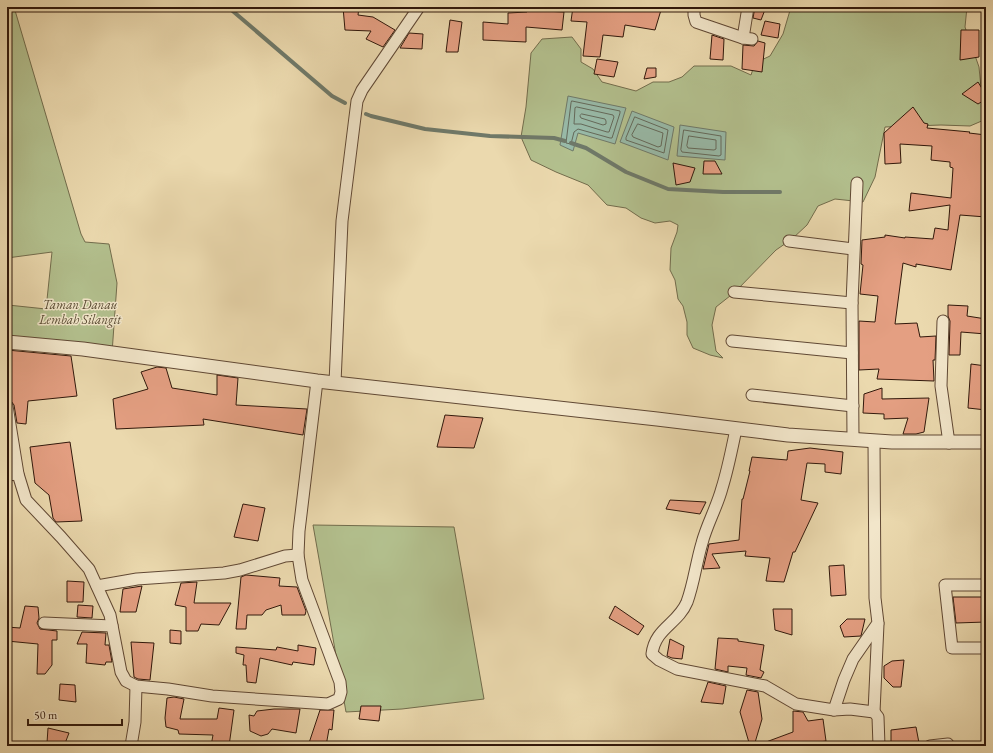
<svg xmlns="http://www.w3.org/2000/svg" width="993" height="753" viewBox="0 0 993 753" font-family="'EB Garamond',serif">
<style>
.green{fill:#b3c08e;stroke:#726c4c}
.water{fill:#98baa8;stroke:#6f7969}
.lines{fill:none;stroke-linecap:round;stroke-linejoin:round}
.shore{stroke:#64695a;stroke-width:1}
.stream{stroke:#6f7969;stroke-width:4}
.building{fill:#e49f82;stroke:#31180b}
.minor-casing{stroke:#604834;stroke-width:13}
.tertiary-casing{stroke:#604834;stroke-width:15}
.minor{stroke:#f2e6ca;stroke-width:11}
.tertiary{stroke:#f2e6ca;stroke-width:13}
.labels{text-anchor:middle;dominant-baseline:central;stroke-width:3;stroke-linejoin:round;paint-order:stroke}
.park-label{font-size:13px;font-style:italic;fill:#584a32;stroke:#f2e6ca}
</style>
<rect width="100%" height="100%" fill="#ebd9ae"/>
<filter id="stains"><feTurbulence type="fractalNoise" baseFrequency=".005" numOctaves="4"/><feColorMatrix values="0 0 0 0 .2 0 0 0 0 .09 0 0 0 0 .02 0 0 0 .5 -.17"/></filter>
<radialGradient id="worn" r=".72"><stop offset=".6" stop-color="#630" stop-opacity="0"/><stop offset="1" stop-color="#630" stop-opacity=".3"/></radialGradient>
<!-- green -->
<g class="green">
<path d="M7 7H14L81 234 85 242 109 244 117 283 112 353 7 342 8 305 46 309 52 252 7 258Z"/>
<path d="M791 7H967L965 27 979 67 984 120 970 126 941 125 885 127 875 177 863 202 835 199 818 206 807 225 792 239 776 250 735 292 716 307 712 325 716 351 723 358 710 355 693 348 687 335V322L683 306 678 299 675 280 670 270 671 248 677 232 678 225 670 221 655 223 641 218 626 208 607 205 588 185 556 172 531 160 521 137 526 107 531 53 542 39 572 37 581 49V62L593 69 602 82 636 91 653 82H669L682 77 694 66H731L751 75 755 63 770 56 783 34Z"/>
<path d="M313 525 454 527 484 699 402 709 346 712Z"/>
</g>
<!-- water -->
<g class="water">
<path d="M568 96 626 108 615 144 578 133 573 151 560 145Z"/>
<path d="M632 111 674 127 668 160 620 142Z"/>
<path d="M680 125 726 132 725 160 677 156Z"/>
</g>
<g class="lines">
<!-- shore -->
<g class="shore">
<path d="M572 101 620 111V113L612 138H610L578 129 574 132 571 144 566 143 571 103Z"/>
<path d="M577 107 613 115 614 117 609 132H607L581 124H574L575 108Z"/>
<path d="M582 114 605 119 606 121V124L603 125 581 118 580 116Z"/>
<path d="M635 117 668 130 664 153 626 140V138Z"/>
<path d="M638 124 663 133 661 146 658 147 633 137 632 135Z"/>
<path d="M684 130 721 136V155L719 156 682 152 681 150Z"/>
<path d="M689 136 716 140V149L714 150 688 148 687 146Z"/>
</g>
<!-- stream -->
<g class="stream">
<path d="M228 7 332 96 345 103"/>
<path d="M366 114 371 116 425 129 490 136 554 138 565 141"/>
<path d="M571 143 586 148 626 172 668 189 723 192H780"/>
</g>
</g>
<!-- building -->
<g class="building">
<path d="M343 7H359L358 15 373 17 395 30 383 47 366 39 371 31 345 30Z"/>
<path d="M527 7H544V11L564 12 562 30 526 27V42L483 40V22L508 24V13L527 12Z"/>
<path d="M573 7H628L661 10 655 30 625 25 623 37 603 35 600 57 583 56 587 22 571 21Z"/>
<path d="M755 7H766L761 20 753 18Z"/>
<path d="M450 20 462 22 458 52H446Z"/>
<path d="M765 21 780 24 778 38 761 35Z"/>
<path d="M961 30H979V57L960 60Z"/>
<path d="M409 33 423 34 422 49 400 48Z"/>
<path d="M712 35 724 39 723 60 710 59Z"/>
<path d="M758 41 765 43 762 72 742 69 743 45 754 46Z"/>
<path d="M597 59 618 62 614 77 594 74Z"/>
<path d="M647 68H656V77L644 79Z"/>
<path d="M978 82 986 95V99L978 104 962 94Z"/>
<path d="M913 107 924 123 928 124 927 128 970 132 969 133 986 135V217L960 215 951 270 916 264V267L903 263 895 324 917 323 920 337 936 336 935 360H933L934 381 877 379 879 369 859 370V321L875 322 878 296 860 294 863 265 861 264 862 240 885 237V235L905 238V237L933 239 935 228 948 230 950 205 909 211 911 193 951 198 953 168 950 167V162L931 160 932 146 900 144 901 163 885 164 884 133Z"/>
<path d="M704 161H715L722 174H703Z"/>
<path d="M673 163 695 168 690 182 676 185Z"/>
<path d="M948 305 968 306 967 316 986 319V334L961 332 960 355H949L950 321 948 316Z"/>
<path d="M7 350 71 356 77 396 28 401 26 424 17 423 14 405 11 401 7 366Z"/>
<path d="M971 364 986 366V410L968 408Z"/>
<path d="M157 367 166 368 172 388 217 395V375L238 378 236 405 307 409 303 435 203 419 204 425 116 429 113 399 148 389 141 372Z"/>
<path d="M882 388V399L929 398 924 432 916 434H903L908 418 884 419V414L863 413 864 394Z"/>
<path d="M445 415 483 418 474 448 437 447Z"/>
<path d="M70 442 82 521 56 522 53 518 49 495 35 483 30 447Z"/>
<path d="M810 448 843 452 841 474 825 472V464L807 463 801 500 818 503 795 552H793L784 582 766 581 770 558 745 556 746 551 712 554 720 568 703 569 709 544 739 540 742 499H743L750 471H749L752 457 787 460 788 451Z"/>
<path d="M670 500 706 502 700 514 666 509Z"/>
<path d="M243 504 265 508 258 541 234 537Z"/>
<path d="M844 565 846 595 831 596 829 566Z"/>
<path d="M246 575 280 578 279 586 297 587 306 611 305 615H282L281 605 266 610 262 615H247L246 629H236L241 577Z"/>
<path d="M67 581 84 582 83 602H67Z"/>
<path d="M197 582 194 603H231L219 625 201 624 198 631H186V607L175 605 181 583Z"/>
<path d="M142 586 136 612H120L123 589Z"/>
<path d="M953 597H986V622L956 623Z"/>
<path d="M78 605 93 606 92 618 77 617Z"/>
<path d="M25 606 38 607 39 618 37 623 40 629 57 631V640H52V665L45 674H37L38 644 7 641V627L20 628Z"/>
<path d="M615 606 644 626 638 635 609 618Z"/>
<path d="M773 609H792V635L775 630Z"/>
<path d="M847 619H865L861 636 844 637 840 626Z"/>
<path d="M170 630 181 631V644L170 643Z"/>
<path d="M82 632 106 633 105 645H109L112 662H106L105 665 86 663 87 644H77Z"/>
<path d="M718 638 738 639V641L764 645 760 670 764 672 761 678 746 675 747 668 728 666V672L715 669Z"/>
<path d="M670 639 684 646 682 659 672 658 667 656Z"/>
<path d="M131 642 154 643 150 680 138 679 134 677Z"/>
<path d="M298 645 316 648 314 665 293 662 292 665 260 658 256 683 247 682 246 665H243L244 655 236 653V647L276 650 277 647 298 651Z"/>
<path d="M904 660 901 687H893L884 678V666L892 661Z"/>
<path d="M708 682 726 686 723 704 701 702Z"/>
<path d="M60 684 75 685 76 702 59 700Z"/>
<path d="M747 690 758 692 762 719 754 746H750L740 712Z"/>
<path d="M174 697 184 699 180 719H217L219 708 234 710 229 746H211L213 735 179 734 178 730 166 727 165 718 167 698Z"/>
<path d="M361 706H381L379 721 359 719Z"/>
<path d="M274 709H300L296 733 272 729 268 734 261 736 250 731 249 715 254 716 257 711Z"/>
<path d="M320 710H334L332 730 329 729 326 746H308Z"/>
<path d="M793 711 803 712 808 721 823 719 826 741 793 746H758V745L793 732Z"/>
<path d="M916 727 919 743 891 744V730Z"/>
<path d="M48 728 69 733 64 746 47 743Z"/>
</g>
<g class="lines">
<defs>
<g id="minor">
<path d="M694 7V15L696 22 743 38 752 39"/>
<path d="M743 38 748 7"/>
<path d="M789 241 853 249"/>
<path d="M734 292 852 303"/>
<path d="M943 321 941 386 949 443"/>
<path d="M732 341 852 353"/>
<path d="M335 383 342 221 357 101 362 90 419 7"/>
<path d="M752 395 853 406"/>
<path d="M7 406 18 474 26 500 61 537 89 569 110 615 121 672 126 681 136 686 168 689 212 696 328 704 339 699 341 692 340 682 302 580 298 555 299 531 317 381"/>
<path d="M736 429C732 448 728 469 722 488 717 507 707 524 702 543 696 563 694 583 687 602 678 624 655 628 652 654L659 660 677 669 765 686 796 704 834 710 850 709 874 712 878 717 879 746"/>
<path d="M853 439 852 303 857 183"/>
<path d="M7 475 18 474"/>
<path d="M986 585H945L952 648H986"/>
<path d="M97 586 137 579 224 573 240 570 285 556 298 555"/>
<path d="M44 623 112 626"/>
<path d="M834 710 844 680 853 659 878 623 875 598 874 441"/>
<path d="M874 712 878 624"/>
<path d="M131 746 135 722 136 686"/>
<path d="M930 746 948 744"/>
</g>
<path id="tertiary" d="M7 342 83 349 317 381 657 419 788 435 892 442H986"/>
</defs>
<!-- minor casing -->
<use href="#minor" class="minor-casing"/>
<!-- tertiary casing -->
<use href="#tertiary" class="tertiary-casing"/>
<!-- minor -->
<use href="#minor" class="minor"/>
<!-- tertiary -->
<use href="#tertiary" class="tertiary"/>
</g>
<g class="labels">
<!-- park labels -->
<g class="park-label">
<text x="80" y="304">Taman Danau<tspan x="80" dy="15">Lembah Silangit</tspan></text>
</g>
</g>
<!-- margin -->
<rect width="993" height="753" fill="none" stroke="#ebd9ae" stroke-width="24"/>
<rect x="8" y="8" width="977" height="737" fill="none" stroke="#31180b" stroke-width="2"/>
<rect x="12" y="12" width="969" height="729" fill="none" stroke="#31180b"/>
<!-- scale -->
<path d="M28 719v6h94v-6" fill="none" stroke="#31180b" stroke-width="2"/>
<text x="34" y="719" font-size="12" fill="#31180b" stroke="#f2e6ca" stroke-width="3" paint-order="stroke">50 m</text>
<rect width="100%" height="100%" filter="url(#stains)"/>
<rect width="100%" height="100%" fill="url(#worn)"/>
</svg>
